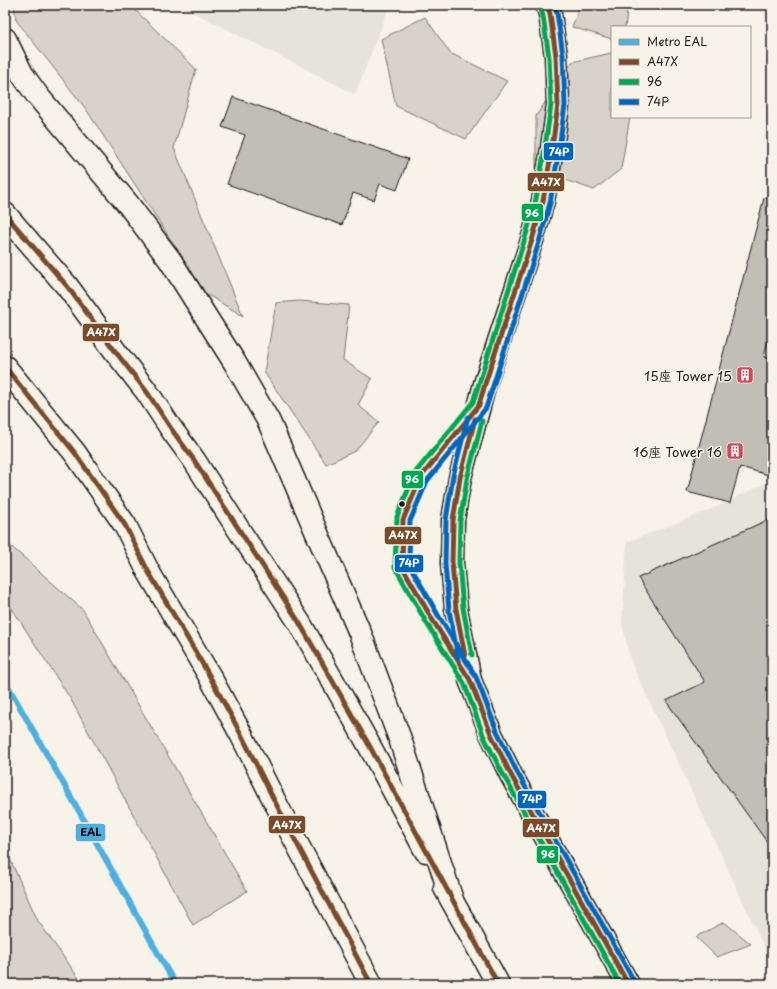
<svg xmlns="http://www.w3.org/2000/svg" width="777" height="989" viewBox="0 0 777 989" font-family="'Playpen Sans','LXGW WenKai TC',sans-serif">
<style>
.built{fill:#e6e3d9}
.green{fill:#d7d3cb;stroke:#7a7874}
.building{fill:#c0beb5;stroke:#1c1c1c}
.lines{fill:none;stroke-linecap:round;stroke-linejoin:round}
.major-casing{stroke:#1c1c1c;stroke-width:25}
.highway-casing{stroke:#1c1c1c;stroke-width:25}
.major{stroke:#f7f3e8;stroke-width:22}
.highway{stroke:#f7f3e8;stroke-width:22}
.bus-1-casing{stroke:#f7f3e8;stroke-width:8}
.bus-2-casing{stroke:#f7f3e8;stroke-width:8}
.bus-3-casing{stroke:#f7f3e8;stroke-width:8}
.bus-1{stroke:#7a4b2a;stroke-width:5}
.bus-2{stroke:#00a651;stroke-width:5}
.bus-3{stroke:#0065bd;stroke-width:5}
.metro-1-casing{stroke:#f7f3e8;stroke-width:9}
.metro-1{stroke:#50afde;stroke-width:6}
.bus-dot{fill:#1c1c1c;stroke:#f7f3e8;stroke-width:1.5}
.labels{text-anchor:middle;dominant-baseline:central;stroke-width:3;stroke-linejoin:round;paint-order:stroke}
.poi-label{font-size:13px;fill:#1c1c1c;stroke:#f7f3e8;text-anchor:end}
.line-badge{stroke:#f7f3e8;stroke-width:1.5}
.badge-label{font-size:11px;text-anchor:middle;font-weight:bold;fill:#fff}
.pale-badge-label{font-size:11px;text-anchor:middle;font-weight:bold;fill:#111}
</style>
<rect width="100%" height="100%" fill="#f7f3e8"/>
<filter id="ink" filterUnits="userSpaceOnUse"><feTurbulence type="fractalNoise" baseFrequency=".025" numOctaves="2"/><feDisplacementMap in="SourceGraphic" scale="8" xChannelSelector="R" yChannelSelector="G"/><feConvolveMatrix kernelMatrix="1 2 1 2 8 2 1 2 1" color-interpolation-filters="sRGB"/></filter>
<g filter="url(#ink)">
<!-- built -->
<g class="built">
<path d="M179 5H390L355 94Z"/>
<path d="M772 480V953L768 955 631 662 622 623 627 542 712 509Z"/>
</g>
<!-- green -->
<g class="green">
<path d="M14 5H130L196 69 174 148 243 316 206 294 86 109 16 20Z"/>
<path d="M580 5H623L627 13 625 27H612V39L572 27Z"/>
<path d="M425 17 450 53 507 81 466 139 396 106 381 39Z"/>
<path d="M611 53 612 56V117H630L621 169 594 190 536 170V116L572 62Z"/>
<path d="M299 301 349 305 343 360 372 379 358 405 379 422 355 451 326 464 264 372 276 303Z"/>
<path d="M5 541 83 610 247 891 193 925 70 698 5 598Z"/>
<path d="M5 848 38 921 83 984H5Z"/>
<path d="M724 922 751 944 717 957 696 937Z"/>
</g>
<!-- building -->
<g class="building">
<path d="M233 97 408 159 397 190 380 184 374 200 353 193 342 225 227 184 245 135 222 127Z"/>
<path d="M764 198 772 199V322L764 357 772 359V476L740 467 730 503 687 492Z"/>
<path d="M772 518V849L666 701 705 682 638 578Z"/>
</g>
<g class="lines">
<defs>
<path id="major" d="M547 5 550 14 556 56 558 105 551 155 543 201 533 237 485 384 460 478 453 520 452 563 456 609 470 680 491 734 511 775 628 984"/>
<g id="highway">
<path d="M5 39 22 74 37 95 128 204 170 260 235 363 269 422 360 633 400 739 452 900"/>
<path d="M5 214 67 286 118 355 147 392 172 430 194 460 235 524 299 622 334 683 369 745 426 851"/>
<path d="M5 367 75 453 125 525 148 571 209 675 242 736 274 800 371 984"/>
<path d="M445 888 498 984"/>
</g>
</defs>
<!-- major casing -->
<use href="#major" class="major-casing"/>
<!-- highway casing -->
<use href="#highway" class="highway-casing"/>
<!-- major -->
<use href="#major" class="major"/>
<!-- highway -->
<use href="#highway" class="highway"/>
<defs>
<g id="bus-1">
<path d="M547 5 550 14 556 56 558 105 551 155 543 201 533 237 485 384 479 405 421 477 403 520 402 566 432 619 470 680 491 734 511 775 628 984"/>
<path d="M5 214 67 286 118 355 147 392 172 430 194 460 299 622 369 745 498 984"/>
<path d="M5 367 75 453 125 525 148 571 209 675 242 736 274 800 371 984"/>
<path d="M465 656 456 609 452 563 453 520 460 478 475 419"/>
</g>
<g id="bus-2">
<path d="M540 7 543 16 549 57 551 105 544 154 536 199 526 235 473 402 415 473 397 517 395 567 426 622 464 683 484 737 505 778 620 984"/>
<path d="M472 655 463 608 459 563 460 521 467 479 482 421"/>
</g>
<g id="bus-3">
<path d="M554 5 557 13 563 55 565 105 558 156 550 203 540 239 486 408 427 481 410 521 409 564 438 615 476 677 497 731 517 772 634 981"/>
<path d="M458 657 449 610 445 564 446 520 453 476 468 417"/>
</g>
</defs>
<!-- bus-1 casing -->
<use href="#bus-1" class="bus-1-casing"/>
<!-- bus-2 casing -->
<use href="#bus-2" class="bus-2-casing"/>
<!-- bus-3 casing -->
<use href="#bus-3" class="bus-3-casing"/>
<!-- bus-1 -->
<use href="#bus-1" class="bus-1"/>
<!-- bus-2 -->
<use href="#bus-2" class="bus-2"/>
<!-- bus-3 -->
<use href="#bus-3" class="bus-3"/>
<defs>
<path id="metro-1" d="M5 681 75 804 175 984"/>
</defs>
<!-- metro-1 casing -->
<use href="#metro-1" class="metro-1-casing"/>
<!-- metro-1 -->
<use href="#metro-1" class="metro-1"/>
</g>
</g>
<!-- icons -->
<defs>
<symbol id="building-square" viewBox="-11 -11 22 22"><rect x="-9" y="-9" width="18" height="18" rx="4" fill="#d1495b" stroke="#f7f3e8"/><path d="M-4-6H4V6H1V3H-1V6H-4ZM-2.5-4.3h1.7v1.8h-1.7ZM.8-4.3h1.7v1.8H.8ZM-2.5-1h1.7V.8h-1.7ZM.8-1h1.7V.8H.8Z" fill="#fff"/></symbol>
</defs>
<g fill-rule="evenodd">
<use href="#building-square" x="735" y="365" width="20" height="20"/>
<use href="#building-square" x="725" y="441" width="20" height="20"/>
</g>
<!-- markers -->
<circle class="bus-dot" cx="402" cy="504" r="3.5"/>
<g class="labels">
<!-- poi labels -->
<g class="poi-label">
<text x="732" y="375">15座 Tower 15</text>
<text x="722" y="451">16座 Tower 16</text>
</g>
</g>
<g class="line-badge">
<rect x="543" y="142" width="31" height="19" rx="4" fill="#0065bd"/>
<rect x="527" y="172" width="38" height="20" rx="4" fill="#7a4b2a"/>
<rect x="521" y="203" width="23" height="19" rx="4" fill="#00a651"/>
<rect x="82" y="323" width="38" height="19" rx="4" fill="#7a4b2a"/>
<rect x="401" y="470" width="23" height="19" rx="4" fill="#00a651"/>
<rect x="384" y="526" width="38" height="19" rx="4" fill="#7a4b2a"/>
<rect x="394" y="554" width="30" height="19" rx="4" fill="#0065bd"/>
<rect x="517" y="790" width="30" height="19" rx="4" fill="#0065bd"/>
<rect x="268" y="815" width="38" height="19" rx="4" fill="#7a4b2a"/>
<rect x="522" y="818" width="38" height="20" rx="4" fill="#7a4b2a"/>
<rect x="75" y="823" width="31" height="19" rx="4" fill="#50afde"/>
<rect x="536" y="845" width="23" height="19" rx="4" fill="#00a651"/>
</g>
<g class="badge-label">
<text x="559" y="156">74P</text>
<text x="546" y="186">A47X</text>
<text x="532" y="217">96</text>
<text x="101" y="336">A47X</text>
<text x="412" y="483">96</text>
<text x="403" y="539">A47X</text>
<text x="409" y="567">74P</text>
<text x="532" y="803">74P</text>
<text x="287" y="829">A47X</text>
<text x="541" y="832">A47X</text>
<text x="548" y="858">96</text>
</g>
<g class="pale-badge-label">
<text x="91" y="836">EAL</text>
</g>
<!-- margin -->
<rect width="777" height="989" fill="none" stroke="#f7f3e8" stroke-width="20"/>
<rect x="10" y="10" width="757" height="969" fill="none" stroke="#1c1c1c" stroke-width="1.5" filter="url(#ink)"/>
<!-- legend -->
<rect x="611" y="26" width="140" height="92" fill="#f7f3e8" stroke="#9f9d96"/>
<rect x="619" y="39" width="20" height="6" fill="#50afde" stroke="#9f9d96"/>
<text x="647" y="46" font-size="12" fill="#1c1c1c">Metro EAL</text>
<rect x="619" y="59" width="20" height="6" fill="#7a4b2a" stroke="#9f9d96"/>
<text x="647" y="66" font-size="12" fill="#1c1c1c">A47X</text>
<rect x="619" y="79" width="20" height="6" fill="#00a651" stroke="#9f9d96"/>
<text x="647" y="86" font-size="12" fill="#1c1c1c">96</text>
<rect x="619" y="99" width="20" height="6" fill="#0065bd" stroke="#9f9d96"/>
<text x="647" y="106" font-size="12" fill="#1c1c1c">74P</text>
</svg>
